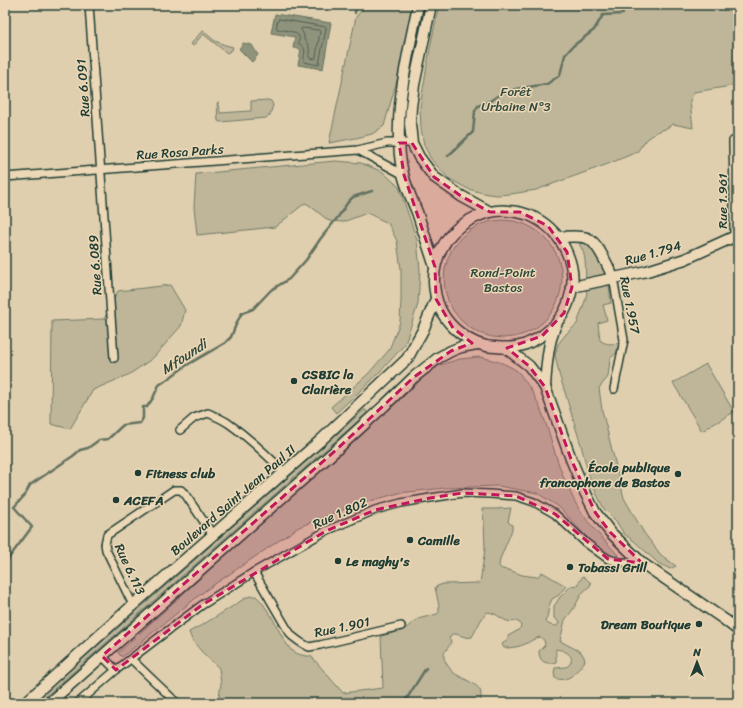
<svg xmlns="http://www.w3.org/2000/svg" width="743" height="708" viewBox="0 0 743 708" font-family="Sriracha,sans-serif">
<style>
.green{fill:#bfb69a;stroke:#6f7a67}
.water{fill:#90937c;stroke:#63715f}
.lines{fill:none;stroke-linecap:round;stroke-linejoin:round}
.shore{stroke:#4c5f51;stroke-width:1}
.stream{stroke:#63715f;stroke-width:2.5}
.street-casing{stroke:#1f3d34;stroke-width:10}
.secondary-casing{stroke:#1f3d34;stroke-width:13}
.street{stroke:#ecd8b6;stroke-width:7}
.secondary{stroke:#ecd8b6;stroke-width:10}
.marked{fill:#c2185b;fill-opacity:0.2;stroke:#c2185b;stroke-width:3;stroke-dasharray:8 5;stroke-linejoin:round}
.poi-dot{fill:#1f3d34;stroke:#ecd8b6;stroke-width:1.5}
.labels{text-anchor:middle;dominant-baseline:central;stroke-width:3;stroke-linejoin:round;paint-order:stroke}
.street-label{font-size:13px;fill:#1f3d34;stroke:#ecd8b6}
.park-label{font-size:13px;fill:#2f493e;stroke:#ecd8b6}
.poi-label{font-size:13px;font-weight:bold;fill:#1f3d34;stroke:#ecd8b6;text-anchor:start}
.water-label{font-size:14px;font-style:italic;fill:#304a3f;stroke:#ecd8b6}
</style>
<rect width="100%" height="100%" fill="#e0cfae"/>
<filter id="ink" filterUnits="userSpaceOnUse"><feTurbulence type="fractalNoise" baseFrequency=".025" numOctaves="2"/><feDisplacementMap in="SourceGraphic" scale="8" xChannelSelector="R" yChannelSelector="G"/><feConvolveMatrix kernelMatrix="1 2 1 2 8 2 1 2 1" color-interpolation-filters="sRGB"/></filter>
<g filter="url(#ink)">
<!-- green -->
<g class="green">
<path d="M366 5H414L397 80 384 126 372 134 356 138 329 143 356 17Z"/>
<path d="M439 5H738V85L694 92 690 101 693 128 673 124 665 129 657 132 645 141 637 152 608 164 536 190 511 194 496 195 483 193 468 189 448 178 431 159 424 145 421 129 420 107 430 48Z"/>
<path d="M202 31H203L215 41 225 45 233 47 232 50 227 53 203 34 193 46 191 44Z"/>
<path d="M268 100 271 101 273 105 270 115 266 118 220 122 218 121 217 103 219 102 220 113 251 111V101Z"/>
<path d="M335 161 361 163 383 172 399 187 417 240 420 270 418 304 405 344 390 361 372 380 336 413 331 407 368 374 389 350 400 322 401 300V269L397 241 388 223 367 213 343 222 329 221 309 205 305 203 275 227 197 235 194 207 196 174Z"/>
<circle cx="503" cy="279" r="59"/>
<path d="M586 242C592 246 593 252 597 258 599 263 603 267 606 272L605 276 586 281C585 269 587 254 579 244Z"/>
<path d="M170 285 185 310 181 326 153 358 130 374 93 390 70 429 51 424 52 321 104 319 118 291Z"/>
<path d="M609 285 611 303 603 305 607 320 598 323 600 340C605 345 612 344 619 343L617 352 610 359 608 377 599 388 602 410 624 498 644 533 661 555 676 566 670 569 658 563 634 541 624 534 616 521 604 509 590 480 581 445 569 406 564 389 559 374 555 355 558 344 566 334 577 324 585 301 587 293 585 287Z"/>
<path d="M480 357C493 360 506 363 517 371 520 373 522 377 524 380 548 410 551 453 568 487 572 496 577 508 584 516 594 530 606 542 618 555L615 557 593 544 559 507 537 493 498 486 445 488 399 493 363 503 334 513 299 527 206 590 122 657 118 653 207 572 362 435 423 378 440 365 460 359Z"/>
<path d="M706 364 734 412 702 431 673 383Z"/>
<path d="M364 410H366L367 413 38 703H33Z"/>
<path d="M511 508 508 522 512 525V530L500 559 499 566 502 569 509 570 522 575 537 577 542 572 566 586 559 595 552 599 549 606 547 618 545 621C548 625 553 626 557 626L559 623 558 621 554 618V606L560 597 571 586 577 585 583 576 591 583 590 586 582 593 574 608 565 620 560 641 581 652 584 657 585 661C577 671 568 684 555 678L554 673 555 668C559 667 565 668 568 666 578 656 564 650 556 649 555 654 557 658 556 662 546 665 539 662 539 651L545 645 544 640 540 637C534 638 530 642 525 644 519 647 511 648 504 648L502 644 508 640V636L517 631 521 627 520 623 516 621C504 625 498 612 487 612L481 620 472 637C464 639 459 633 452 634L449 638 451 641C450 648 443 650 444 657 444 660 446 663 448 666 450 668 451 671 454 673 461 678 476 683 480 690 482 694 480 698 481 702L482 703H465L443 699 441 703H218L221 684 219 668 202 652 192 640 189 632C209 622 228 609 247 597L252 596H256L261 601 272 617 284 640 291 650 298 654 306 656H311L343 693 383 688 381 636 402 631 418 619 437 614 439 612V606L435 587 443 584 480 583 485 549 484 521 482 509C491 509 501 509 511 508Z"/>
</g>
<!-- water -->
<g class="water">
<path d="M275 14 331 23 323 69 298 65 301 49 293 48 295 37 271 33Z"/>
<path d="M243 43 252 45 258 55 252 62 239 49Z"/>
</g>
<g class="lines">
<!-- shore -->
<g class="shore">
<path d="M279 19 326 27V29L319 64 318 65 304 62C303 52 309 49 298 43 299 41 300 39 299 37 298 31 282 30 277 29 276 27 277 21 279 19Z"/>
<path d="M302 28 319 30 320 32 316 57 315 59 310 58 309 57C309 49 311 46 304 40V35L301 30Z"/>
</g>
<!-- stream -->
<g class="stream">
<path d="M473 5 490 8 505 5"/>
<path d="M355 13 356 5"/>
<path d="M448 156 473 132 475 111 478 106 490 101 502 93 516 89 547 84 560 75 565 55 573 46 594 30 603 15 623 14 621 5"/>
<path d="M5 563 32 527 14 507 25 495 30 485 73 456 80 450 88 448 99 440 108 439 123 425 140 423 143 418V407H147L153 398 159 385 165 381 187 365 225 343 231 337 237 322 242 313 253 309 271 290 289 279 306 260 321 238 338 217 348 202 353 197 372 191"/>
<path d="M404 703 426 668"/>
</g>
<defs>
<g id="street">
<path d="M89 5 114 358"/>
<path d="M733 141 734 194V237"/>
<path d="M358 150 404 175"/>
<path d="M5 177 358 150 387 143H412"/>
<path d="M613 277 624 340 614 389"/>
<path d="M180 430 194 418 208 413C215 416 222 419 228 423 248 437 267 455 284 472"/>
<path d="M254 572 286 627 292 636 300 642 309 647 320 645 401 626"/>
<path d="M133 605 106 550 105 544 107 535 174 490H181L185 494 213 535"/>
<path d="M102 656 116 670"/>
<path d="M131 659 177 703"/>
<path d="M78 703 116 670 166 632 202 605 254 572 326 531 375 510 401 503 430 498 463 493 490 494 516 496 534 502 555 514 586 543 608 559 620 562 642 563"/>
</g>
<g id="secondary">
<path d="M418 5C407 60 391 119 403 174 406 187 412 200 417 212 423 230 429 249 435 267"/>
<path d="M431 5 414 85 411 107 410 124 412 143 419 157 434 177 461 196 490 212"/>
<path d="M558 237C567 237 578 235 587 238 598 242 608 267 613 277"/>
<path d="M572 287 647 271 685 259 738 235"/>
<path d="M506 348 529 366 545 387 571 459 584 490 595 512 610 532 642 563 725 620 738 630"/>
<path d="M545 387C546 371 547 354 551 339 553 334 554 328 556 324 558 320 561 317 563 314 565 310 568 305 569 300 580 269 564 233 535 218 527 213 518 212 509 211 488 208 460 222 448 238 426 269 430 310 460 333 471 342 482 347 496 347 506 348 517 348 526 344 539 339 546 333 556 324"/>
<path d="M25 703 133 605 320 441 407 359 423 330 436 299"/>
<path d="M49 703 336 450 385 405 414 377 438 358 451 351 461 347 477 344"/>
</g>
</defs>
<!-- street casing -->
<use href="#street" class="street-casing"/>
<!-- secondary casing -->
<use href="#secondary" class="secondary-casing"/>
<!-- street -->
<use href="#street" class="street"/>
<!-- secondary -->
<use href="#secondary" class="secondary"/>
</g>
</g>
<!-- marked area -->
<path class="marked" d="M399 143H412L434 177 461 196 490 212H520L548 226 567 252 572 287 564 313 542 336 507 348 529 366 545 387 571 459 595 512 610 532 642 563 608 559 555 514 516 496 463 493 430 498 375 510 326 531 202 605 116 670 102 656 336 450 414 377 451 351 472 343 453 328 436 299 435 267 404 175Z"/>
<!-- markers -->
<g class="poi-dot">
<circle cx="294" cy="381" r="4"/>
<circle cx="138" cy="473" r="4"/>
<circle cx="678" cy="474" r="4"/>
<circle cx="116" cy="500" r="4"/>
<circle cx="410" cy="540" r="4"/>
<circle cx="338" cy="561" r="4"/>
<circle cx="570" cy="567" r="4"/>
<circle cx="699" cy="624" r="4"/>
</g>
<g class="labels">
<!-- street labels -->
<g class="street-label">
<text transform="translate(83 88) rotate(-94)">Rue 6.091</text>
<text transform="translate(180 152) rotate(-4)">Rue Rosa Parks</text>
<text transform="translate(722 201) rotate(-90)">Rue 1.961</text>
<text transform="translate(653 253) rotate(-16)">Rue 1.794</text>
<text transform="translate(95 265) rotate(-94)">Rue 6.089</text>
<text transform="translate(630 305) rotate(79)">Rue 1.957</text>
<text transform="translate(233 500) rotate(-41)">Boulevard Saint Jean Paul II</text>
<text transform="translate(340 513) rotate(-24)">Rue 1.802</text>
<text transform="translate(130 569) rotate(65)">Rue 6.113</text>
<text transform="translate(342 627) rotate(-12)">Rue 1.901</text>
</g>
<!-- park labels -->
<g class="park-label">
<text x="516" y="91">Forêt<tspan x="516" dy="15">Urbaine N°3</tspan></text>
<text x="503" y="272">Rond-Point<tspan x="503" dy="15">Bastos</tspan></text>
</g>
<!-- poi labels -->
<g class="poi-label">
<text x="302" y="374">CSBIC la<tspan x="302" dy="15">Clairière</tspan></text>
<text x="670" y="467" text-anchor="end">École publique<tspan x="670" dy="15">francophone de Bastos</tspan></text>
<text x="146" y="473">Fitness club</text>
<text x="124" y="500">ACEFA</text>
<text x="418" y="540">Camille</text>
<text x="346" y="561">Le maghy's</text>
<text x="578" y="567">Tobassi Grill</text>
<text x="691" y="624" text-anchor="end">Dream Boutique</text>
</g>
<!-- water labels -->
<g class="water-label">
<text transform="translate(184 357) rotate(-33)">Mfoundi</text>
</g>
</g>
<!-- margin -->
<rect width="743" height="708" fill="none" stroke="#ecd8b6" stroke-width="20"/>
<rect x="10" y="10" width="723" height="688" fill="none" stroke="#1f3d34" stroke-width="1.5" filter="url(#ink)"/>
<!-- north arrow -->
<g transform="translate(697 662)" stroke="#ecd8b6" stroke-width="3" paint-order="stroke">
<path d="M0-3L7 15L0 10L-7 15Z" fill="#1f3d34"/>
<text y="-6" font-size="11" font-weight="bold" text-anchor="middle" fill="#1f3d34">N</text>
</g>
</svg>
